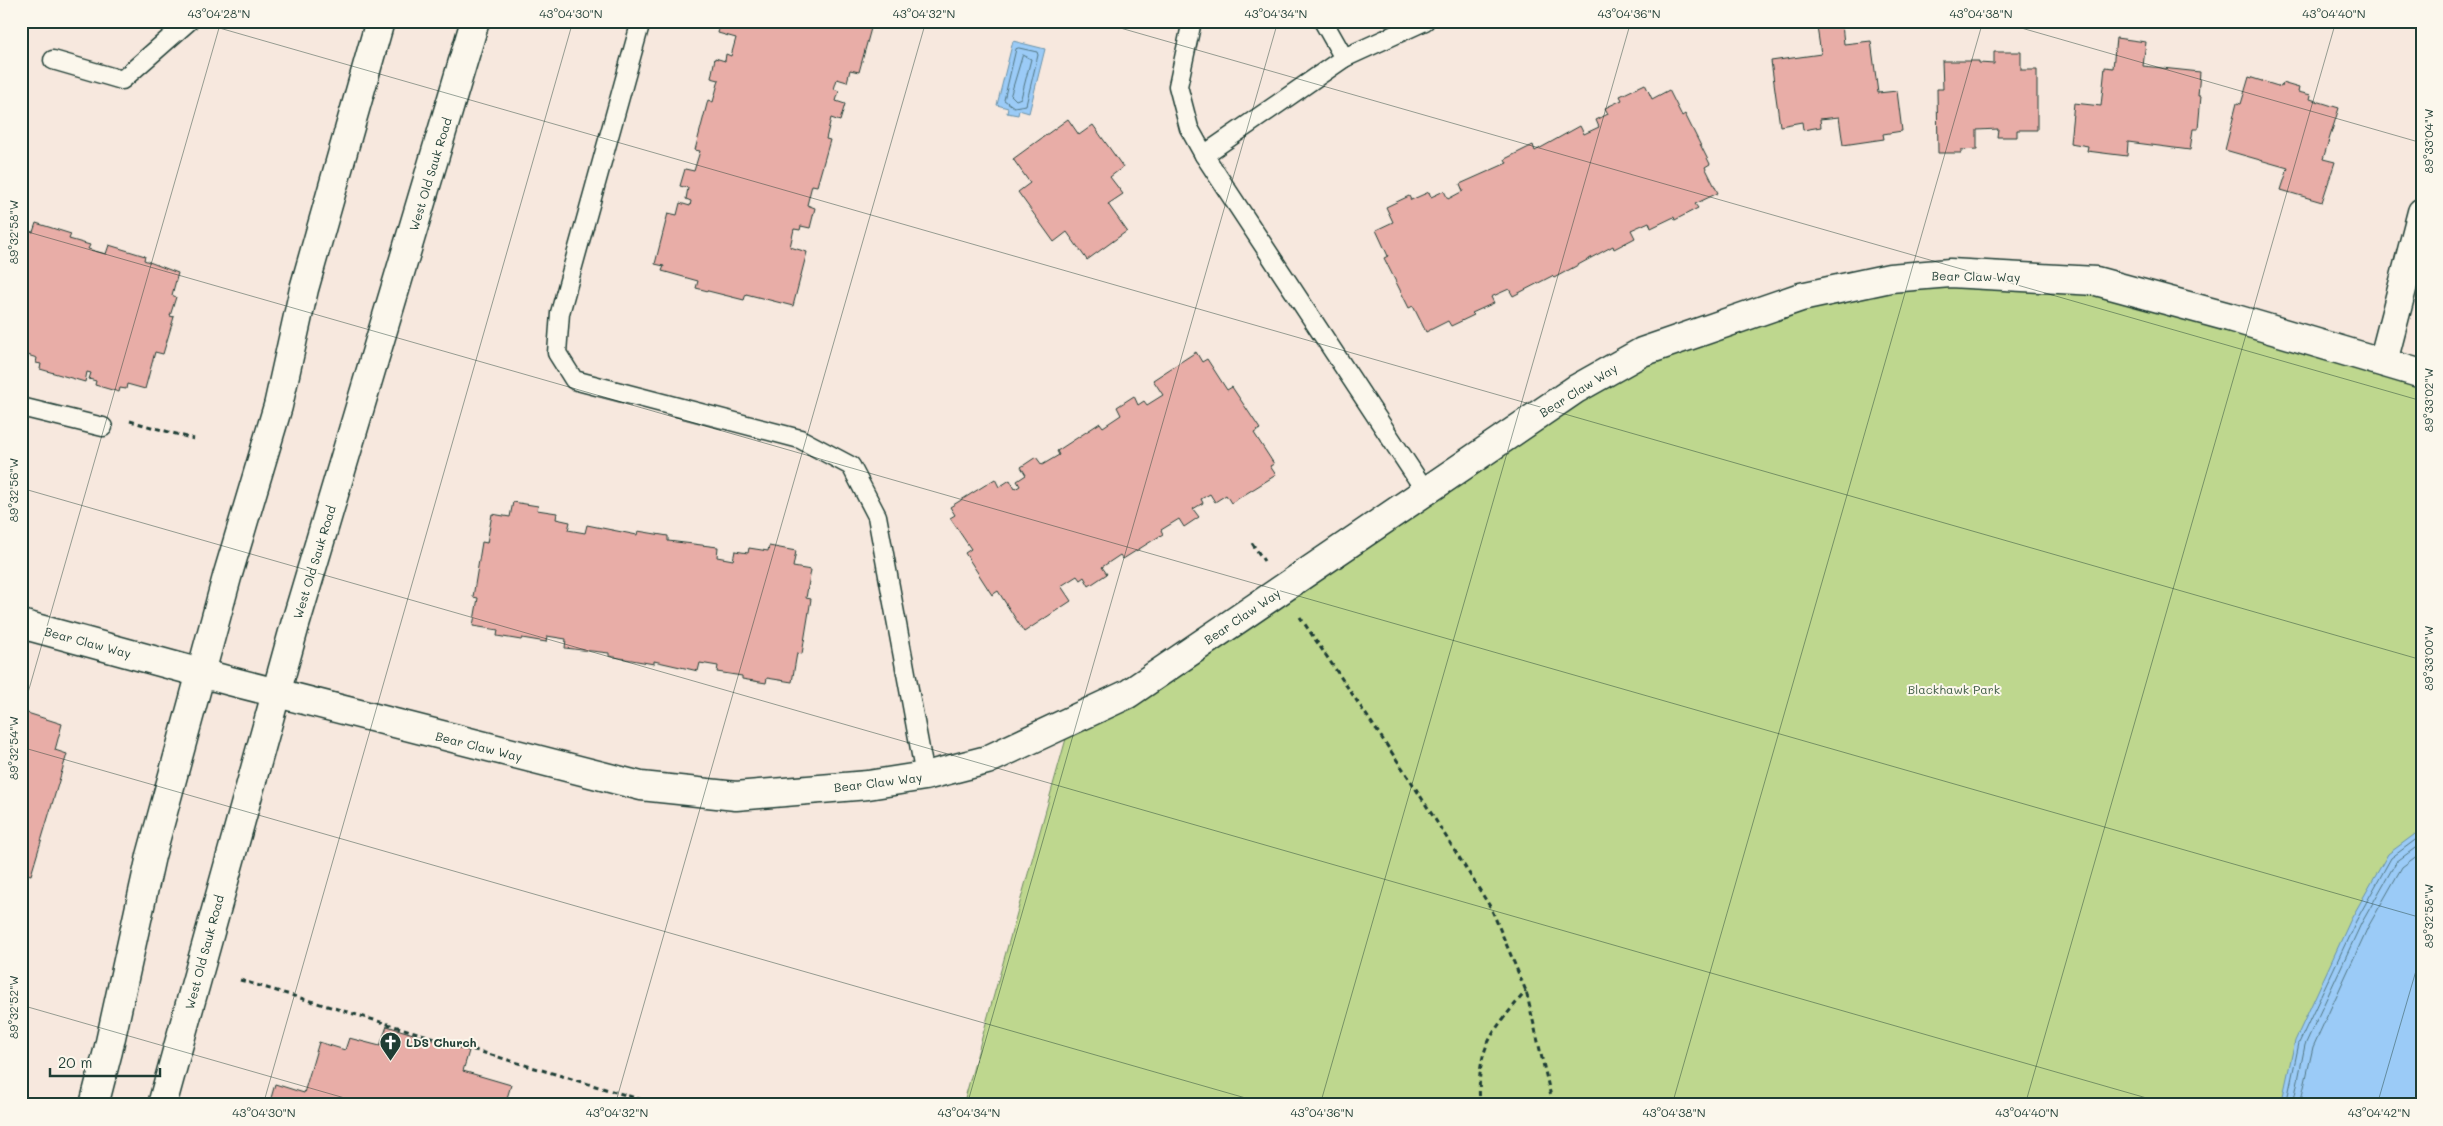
<svg xmlns="http://www.w3.org/2000/svg" width="2443" height="1126" viewBox="0 0 2443 1126" font-family="Mali,sans-serif">
<style>
.green{fill:#bed78e;stroke:#6e8a61}
.water{fill:#9bcbf7;stroke:#6992a9}
.lines{fill:none;stroke-linecap:round;stroke-linejoin:round}
.shore{stroke:#517682;stroke-width:1}
.building{fill:#e8ada7;stroke:#1f3d34}
.service-casing{stroke:#1f3d34;stroke-width:21}
.minor-casing{stroke:#1f3d34;stroke-width:31}
.tertiary-casing{stroke:#1f3d34;stroke-width:31}
.path{stroke:#1f3d34;stroke-width:3;stroke-dasharray:5 4;stroke-linecap:butt}
.service{stroke:#fbf7ec;stroke-width:18}
.minor{stroke:#fbf7ec;stroke-width:28}
.tertiary{stroke:#fbf7ec;stroke-width:28}
.ticks{fill:none;stroke:#1f3d34;stroke-width:1;stroke-opacity:0.45}
.labels{text-anchor:middle;dominant-baseline:central;stroke-width:4;stroke-linejoin:round;paint-order:stroke}
.street-label{font-size:12px;fill:#1f3d34;stroke:#fbf7ec}
.park-label{font-size:12px;fill:#3f5c46;stroke:#fbf7ec}
.poi-label{font-size:12px;font-weight:bold;fill:#1f3d34;stroke:#fbf7ec;text-anchor:start}
.neatline{fill:none;stroke:#1f3d34;stroke-width:2}
.ticks-label{font-size:12px;text-anchor:middle;fill:#1f3d34}
</style>
<rect width="100%" height="100%" fill="#f7e8de"/>
<filter id="ink" filterUnits="userSpaceOnUse"><feTurbulence type="fractalNoise" baseFrequency=".02" numOctaves="2"/><feDisplacementMap in="SourceGraphic" scale="10" xChannelSelector="R" yChannelSelector="G"/><feConvolveMatrix kernelMatrix="1 2 1 2 8 2 1 2 1" color-interpolation-filters="sRGB"/></filter>
<g filter="url(#ink)">
<!-- green -->
<path class="green" d="M1890 278 2096 281 2422 374V1105H963L1071 721 1576 389Z"/>
<!-- water -->
<g class="water">
<path d="M1013 41 1045 49 1029 113 1019 110 1018 115 1007 113 1008 108 997 105Z"/>
<path d="M2422 829V1105H2281L2295 1041 2351 919 2388 854Z"/>
</g>
<g class="lines">
<!-- shore -->
<g class="shore">
<path d="M1019 48 1037 52 1038 55 1026 105 1014 107 1004 100 1016 49Z"/>
<path d="M1023 55 1031 59 1021 98 1016 100 1011 95Z"/>
<path d="M2286 1105 2299 1043 2356 921 2391 858 2422 835"/>
<path d="M2293 1105 2305 1045 2361 924 2396 862 2422 843"/>
<path d="M2300 1105 2313 1047 2368 927 2402 867 2422 852"/>
</g>
</g>
<!-- building -->
<g class="building">
<path d="M721 21H873L859 72 850 70 847 82 837 79 834 89 839 91 836 101 845 104 840 121 831 118 826 139 830 140 817 186 812 185 807 205 815 208 810 228 801 226 800 230 794 229 790 247 807 252 793 306 746 294 744 300 696 288 698 281 662 271 664 266 655 264 668 213 677 215 680 203 690 206 691 201 686 199 688 188 680 186 685 169 694 171 700 151 695 150 708 100 713 102 719 80 711 78 715 58 725 61 726 54 731 56 736 38 718 33Z"/>
<path d="M1842 24 1844 44 1871 41 1878 93 1897 91 1902 131 1883 134 1884 139 1843 145 1839 117 1820 119 1821 127 1803 130 1802 122 1780 126 1771 61 1821 54 1817 27Z"/>
<path d="M2116 38 2146 42 2143 66 2200 72 2198 96H2201L2198 129H2193L2190 150 2128 142 2127 156 2087 151 2088 146 2070 143 2074 103 2101 106 2105 67 2113 68Z"/>
<path d="M1994 52H2021V70H2037V130H2017V137H1997L1998 129 1977 130V149L1961 150V153H1938L1937 89H1943L1942 61H1979V63L1994 64Z"/>
<path d="M2249 77 2281 87 2282 83 2299 88 2298 92 2311 95 2310 99 2339 108 2323 159 2335 162 2322 202 2281 190 2288 168 2225 150 2237 103 2241 104Z"/>
<path d="M1645 84 1652 99 1669 90 1682 116 1685 114 1710 164 1705 167 1718 193 1695 204 1698 208 1675 220 1674 217 1651 228 1649 222 1631 230 1635 238 1614 249 1613 246 1554 278 1552 276 1513 296 1509 289 1491 297 1494 303 1472 313 1474 315 1451 326 1448 321 1426 332 1413 306 1409 308 1384 258 1388 256 1376 230 1393 222 1386 207 1409 196 1411 200 1429 192 1431 197 1444 191 1448 199 1463 191 1460 184 1507 163 1505 159 1533 145 1535 151 1580 126 1584 134 1599 127 1596 120 1608 114 1605 108 1622 100 1620 96Z"/>
<path d="M1068 119 1079 135 1093 125 1123 167 1110 177 1123 194 1108 204 1127 231 1087 260 1067 232 1054 242 1018 192 1030 183 1013 159Z"/>
<path d="M36 223 71 234 69 239 90 245 88 249 106 254 109 245 145 256 144 260 178 273 172 295 176 297 170 316 174 317 163 354 155 352 145 389 127 384 126 389 120 388 119 392 95 385 96 381 89 379 91 373 87 372 85 382 40 369 41 364 36 363 37 358 21 353V229L33 232Z"/>
<path d="M1196 352 1202 362 1207 359 1227 390 1232 387 1260 429 1254 433 1274 464 1270 466 1276 475 1231 503 1226 495 1215 502 1210 494 1201 499 1203 503 1193 509 1199 517 1184 527 1179 519 1161 530 1163 534 1123 559 1120 555 1102 567 1107 574 1089 586 1084 577 1080 580 1077 576 1061 586 1071 601 1024 632 998 591 992 595 965 553 971 549 950 518 955 515 950 507 995 479 999 487 1010 480 1015 489 1020 486 1017 481 1026 475 1021 467 1036 457 1042 465 1059 455 1057 451 1100 423 1103 427 1121 415 1117 407 1134 396 1138 405 1144 401 1147 405 1163 395 1153 380Z"/>
<path d="M513 502 538 506 537 510 557 513 556 519 570 522 568 530 585 533 587 525 637 535 638 531 668 536V541L718 547 717 557 733 560 735 551 748 553 749 548 768 551 769 546 796 551 793 567 811 570 806 598 811 599 802 654 797 653 792 682 767 678 766 683 742 679V676L717 672 718 666 700 663 698 671 654 661V664L609 656V653L565 648 566 639 547 636 546 642 522 638 521 640 497 636 498 630 473 626 478 598 473 597 482 542 487 543 492 514 510 517Z"/>
<path d="M21 711 62 724 55 750 67 754 31 875 21 872Z"/>
<path d="M387 1026 469 1051 463 1071 511 1085 507 1098 530 1105H269L275 1084 304 1093 319 1042 345 1050 349 1038 380 1046Z"/>
</g>
<g class="lines">
<defs>
<g id="service">
<path d="M641 21 560 313 557 353 574 380 800 439 851 466 877 516 925 776"/>
<path d="M1192 21 1178 86 1189 128 1204 155 1426 492"/>
<path d="M1323 21 1344 58 1425 21"/>
<path d="M53 60 122 80 189 21"/>
<path d="M1204 155 1344 58"/>
<path d="M21 407 103 427"/>
</g>
<g id="minor">
<path d="M2383 362 2422 212"/>
<path d="M21 624 230 681 641 786 736 796 868 785 925 776 987 760 1128 694 1576 389 1642 352 1801 297 1890 278 1950 273 2096 281 2229 317 2422 374"/>
</g>
<g id="tertiary">
<path d="M94 1105 108 1051 151 856 227 577 278 406 304 289 380 21"/>
<path d="M162 1105 295 625 475 21"/>
</g>
</defs>
<!-- service casing -->
<use href="#service" class="service-casing"/>
<!-- minor casing -->
<use href="#minor" class="minor-casing"/>
<!-- tertiary casing -->
<use href="#tertiary" class="tertiary-casing"/>
<!-- path -->
<g class="path">
<path d="M130 421 194 439"/>
<path d="M1252 543 1264 561"/>
<path d="M1300 617 1409 778 1491 908 1526 991 1553 1105"/>
<path d="M240 980 659 1105"/>
<path d="M1480 1105C1476 1047 1491 1033 1526 991"/>
</g>
<!-- service -->
<use href="#service" class="service"/>
<!-- minor -->
<use href="#minor" class="minor"/>
<!-- tertiary -->
<use href="#tertiary" class="tertiary"/>
</g>
</g>
<!-- ticks -->
<path class="ticks" d="M195 21 2422 660M1096 21 2422 401M1997 21 2422 143M21 230 2422 918M21 488 2171 1105M21 717 221 21M21 747 1270 1105M21 1005 369 1105M263 1105 573 21M615 1105 926 21M967 1105 1278 21M1320 1105 1631 21M1672 1105 1983 21M2025 1105 2336 21M2377 1105 2422 950"/>
<!-- icons -->
<defs>
<symbol id="church-pin" viewBox="-11 -11 22 30"><path d="M0 17L-7.5 6A9.5 9.5 0 1 1 7.5 6Z" fill="#1f3d34" stroke="#fbf7ec"/><path d="M-1.2-6h2.4v3.5h3.3v2.4h-3.3V6h-2.4V-.1h-3.3v-2.4h3.3Z" fill="#fff"/></symbol>
</defs>
<g fill-rule="evenodd">
<use href="#church-pin" x="378" y="1030" width="25" height="34"/>
</g>
<g class="labels">
<!-- street labels -->
<g class="street-label">
<text transform="translate(430 174) rotate(-73)">West Old Sauk Road</text>
<text transform="translate(1976 276) rotate(1)">Bear Claw Way</text>
<text transform="translate(1578 390) rotate(-32)">Bear Claw Way</text>
<text transform="translate(314 562) rotate(-73)">West Old Sauk Road</text>
<text transform="translate(1242 616) rotate(-34)">Bear Claw Way</text>
<text transform="translate(88 642) rotate(15)">Bear Claw Way</text>
<text transform="translate(479 746) rotate(14)">Bear Claw Way</text>
<text transform="translate(878 782) rotate(-7)">Bear Claw Way</text>
<text transform="translate(204 952) rotate(-75)">West Old Sauk Road</text>
</g>
<!-- park labels -->
<g class="park-label">
<text x="1954" y="689">Blackhawk Park</text>
</g>
<!-- poi labels -->
<g class="poi-label">
<text x="406" y="1042">LDS Church</text>
</g>
</g>
<!-- margin -->
<rect width="2443" height="1126" fill="none" stroke="#fbf7ec" stroke-width="55"/>
<!-- scale -->
<path d="M50 1068v8h110v-8" fill="none" stroke="#1f3d34" stroke-width="2.5"/>
<text x="58" y="1068" font-size="15" fill="#1f3d34" stroke="#fbf7ec" stroke-width="4" paint-order="stroke">20 m</text>
<rect x="28" y="28" width="2388" height="1070" class="neatline"/>
<g class="ticks-label">
<text x="219" y="18">43°04'28"N</text>
<text x="571" y="18">43°04'30"N</text>
<text x="924" y="18">43°04'32"N</text>
<text x="1276" y="18">43°04'34"N</text>
<text x="1629" y="18">43°04'36"N</text>
<text x="1981" y="18">43°04'38"N</text>
<text x="2334" y="18">43°04'40"N</text>
<text transform="translate(2429 141) rotate(-90)" y="4">89°33'04"W</text>
<text transform="translate(14 232) rotate(-90)" y="4">89°32'58"W</text>
<text transform="translate(2429 400) rotate(-90)" y="4">89°33'02"W</text>
<text transform="translate(14 490) rotate(-90)" y="4">89°32'56"W</text>
<text transform="translate(2429 658) rotate(-90)" y="4">89°33'00"W</text>
<text transform="translate(14 748) rotate(-90)" y="4">89°32'54"W</text>
<text transform="translate(2429 916) rotate(-90)" y="4">89°32'58"W</text>
<text transform="translate(14 1007) rotate(-90)" y="4">89°32'52"W</text>
<text x="264" y="1117">43°04'30"N</text>
<text x="617" y="1117">43°04'32"N</text>
<text x="969" y="1117">43°04'34"N</text>
<text x="1322" y="1117">43°04'36"N</text>
<text x="1674" y="1117">43°04'38"N</text>
<text x="2027" y="1117">43°04'40"N</text>
<text x="2379" y="1117">43°04'42"N</text>
</g>
</svg>
